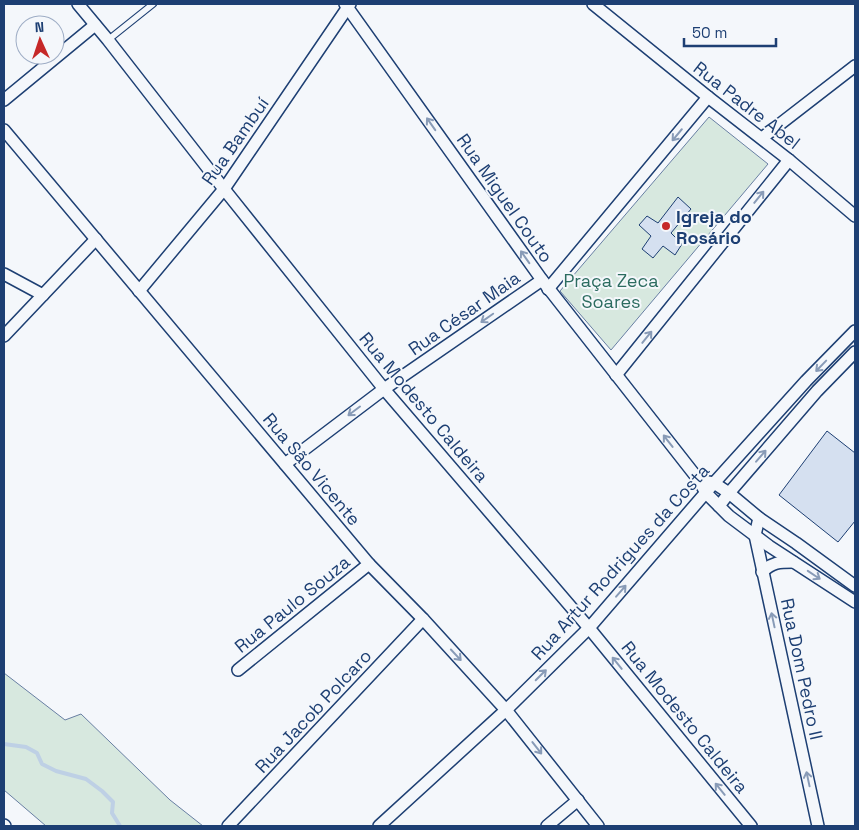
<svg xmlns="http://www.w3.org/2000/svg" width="859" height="830" viewBox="0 0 859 830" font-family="'Space Grotesk',sans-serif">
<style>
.green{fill:#d7e8df;stroke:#687fa3}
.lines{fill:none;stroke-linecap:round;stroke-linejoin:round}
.stream{stroke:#bed0e5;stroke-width:4}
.building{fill:#d5e0f0;stroke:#1d3f73}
.lane-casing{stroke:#1d3f73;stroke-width:8}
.street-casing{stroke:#1d3f73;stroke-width:14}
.lane{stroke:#f4f7fb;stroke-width:5.5}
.street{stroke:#f4f7fb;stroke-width:11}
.oneway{stroke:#889bb7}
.poi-dot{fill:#c62828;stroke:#f4f7fb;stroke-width:2}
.labels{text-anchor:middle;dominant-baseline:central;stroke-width:4;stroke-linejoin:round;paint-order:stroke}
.street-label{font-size:18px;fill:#1d3f73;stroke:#f4f7fb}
.poi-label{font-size:18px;font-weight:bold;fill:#1d3f73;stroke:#f4f7fb;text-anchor:start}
.park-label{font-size:18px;fill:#2c6c60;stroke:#f4f7fb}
</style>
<rect width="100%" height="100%" fill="#f4f7fb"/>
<!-- green -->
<g class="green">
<path d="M709 117 768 164 611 350 560 291Z"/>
<path d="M4 673 65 720 81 714 170 800 203 826H46L4 790Z"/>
</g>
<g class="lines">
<!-- stream -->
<path class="stream" d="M4 744 26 747 37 753 42 764 56 771 86 779 102 791 113 802 112 813 120 826"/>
</g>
<!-- building -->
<g class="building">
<path d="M678 197 691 209 671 233 682 244 675 255 663 246 653 258 642 249 651 236 639 225 647 216 658 223Z"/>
<path d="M827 431 855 453V521L838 542 779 495Z"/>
</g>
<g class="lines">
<defs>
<path id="lane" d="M108 40 153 4"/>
<g id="street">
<path d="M78 4 108 40 224 189 384 389 589 628 751 826"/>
<path d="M345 4 542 280 698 479 706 493 729 516 769 546 855 602"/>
<path d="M593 4 708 97 789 160 855 216"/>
<path d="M4 100 95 25"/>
<path d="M4 130 369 564 423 619 506 710 598 826"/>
<path d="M762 138 855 66"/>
<path d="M4 274 43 295"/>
<path d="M548 289 708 97"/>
<path d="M139 291 224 189 350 4"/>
<path d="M4 336 96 239"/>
<path d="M616 375 789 160"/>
<path d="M285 464 384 389 542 280"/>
<path d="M708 482 714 483 729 493 759 518 796 543 855 586"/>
<path d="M719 506 729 493 817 391 855 352"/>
<path d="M759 518 755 535 818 826"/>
<path d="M762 572C773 562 779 562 793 562"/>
<path d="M238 670 369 564"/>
<path d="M4 825 5 826"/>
<path d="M228 826 423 619"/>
<path d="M379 826 506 710 589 628 714 483 806 381 855 331"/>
<path d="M547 826 578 800"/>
</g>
</defs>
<!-- lane casing -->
<use href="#lane" class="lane-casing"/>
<!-- street casing -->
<use href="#street" class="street-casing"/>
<!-- lane -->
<use href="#lane" class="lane"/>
<!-- street -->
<use href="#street" class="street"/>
</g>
<!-- one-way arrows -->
<defs><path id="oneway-shaft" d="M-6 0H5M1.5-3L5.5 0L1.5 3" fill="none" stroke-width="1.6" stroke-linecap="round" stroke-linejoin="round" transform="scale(1.25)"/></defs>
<g class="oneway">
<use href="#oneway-shaft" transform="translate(431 124) rotate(-125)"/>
<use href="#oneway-shaft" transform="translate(677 135) rotate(130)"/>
<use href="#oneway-shaft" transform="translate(759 197) rotate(-51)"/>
<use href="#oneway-shaft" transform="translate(525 257) rotate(-125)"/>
<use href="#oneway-shaft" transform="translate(487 318) rotate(145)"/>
<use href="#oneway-shaft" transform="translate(647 337) rotate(-51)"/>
<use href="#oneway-shaft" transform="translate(821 366) rotate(134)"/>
<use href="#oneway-shaft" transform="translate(354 411) rotate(143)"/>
<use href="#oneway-shaft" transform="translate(668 441) rotate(-128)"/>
<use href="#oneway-shaft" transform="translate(761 456) rotate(-49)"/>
<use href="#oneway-shaft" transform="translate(814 575) rotate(34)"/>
<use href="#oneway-shaft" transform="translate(621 591) rotate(-49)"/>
<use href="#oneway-shaft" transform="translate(773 620) rotate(-102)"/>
<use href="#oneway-shaft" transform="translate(456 655) rotate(47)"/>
<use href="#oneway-shaft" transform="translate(617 663) rotate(-129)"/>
<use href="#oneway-shaft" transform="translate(541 675) rotate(-45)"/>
<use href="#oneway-shaft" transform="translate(537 748) rotate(52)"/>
<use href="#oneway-shaft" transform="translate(808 779) rotate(-102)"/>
<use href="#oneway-shaft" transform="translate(720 789) rotate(-129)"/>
</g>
<!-- markers -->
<circle class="poi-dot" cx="666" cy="226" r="5"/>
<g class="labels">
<!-- street labels -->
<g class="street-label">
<text transform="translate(747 105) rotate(38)">Rua Padre Abel</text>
<text transform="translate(235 141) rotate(-55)">Rua Bambuí</text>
<text transform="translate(505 198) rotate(55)">Rua Miguel Couto</text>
<text transform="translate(464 313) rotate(-35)">Rua César Maia</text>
<text transform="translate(424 407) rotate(50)">Rua Modesto Caldeira</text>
<text transform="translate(312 469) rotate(50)">Rua São Vicente</text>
<text transform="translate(620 562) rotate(-48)">Rua Artur Rodrigues da Costa</text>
<text transform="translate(292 604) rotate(-39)">Rua Paulo Souza</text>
<text transform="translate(802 669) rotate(78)">Rua Dom Pedro II</text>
<text transform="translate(313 711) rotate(-47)">Rua Jacob Polcaro</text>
<text transform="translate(685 717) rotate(51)">Rua Modesto Caldeira</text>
</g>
<!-- poi labels -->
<g class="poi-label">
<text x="676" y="216">Igreja do<tspan x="676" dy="21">Rosário</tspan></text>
</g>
<!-- park labels -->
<g class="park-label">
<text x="611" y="280">Praça Zeca<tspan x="611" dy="21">Soares</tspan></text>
</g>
</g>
<!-- border -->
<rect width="859" height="830" fill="none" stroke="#1d3f73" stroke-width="10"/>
<!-- north arrow -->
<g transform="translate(40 40) rotate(357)"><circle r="24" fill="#f4f7fb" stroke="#9eadc5"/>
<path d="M0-4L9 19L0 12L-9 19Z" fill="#c62828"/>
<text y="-8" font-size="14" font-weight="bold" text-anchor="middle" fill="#1d3f73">N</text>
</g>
<!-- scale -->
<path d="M684 38v8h92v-8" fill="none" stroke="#1d3f73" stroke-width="2.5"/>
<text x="692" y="38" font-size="15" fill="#1d3f73" stroke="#f4f7fb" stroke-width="4" paint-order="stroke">50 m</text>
</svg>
